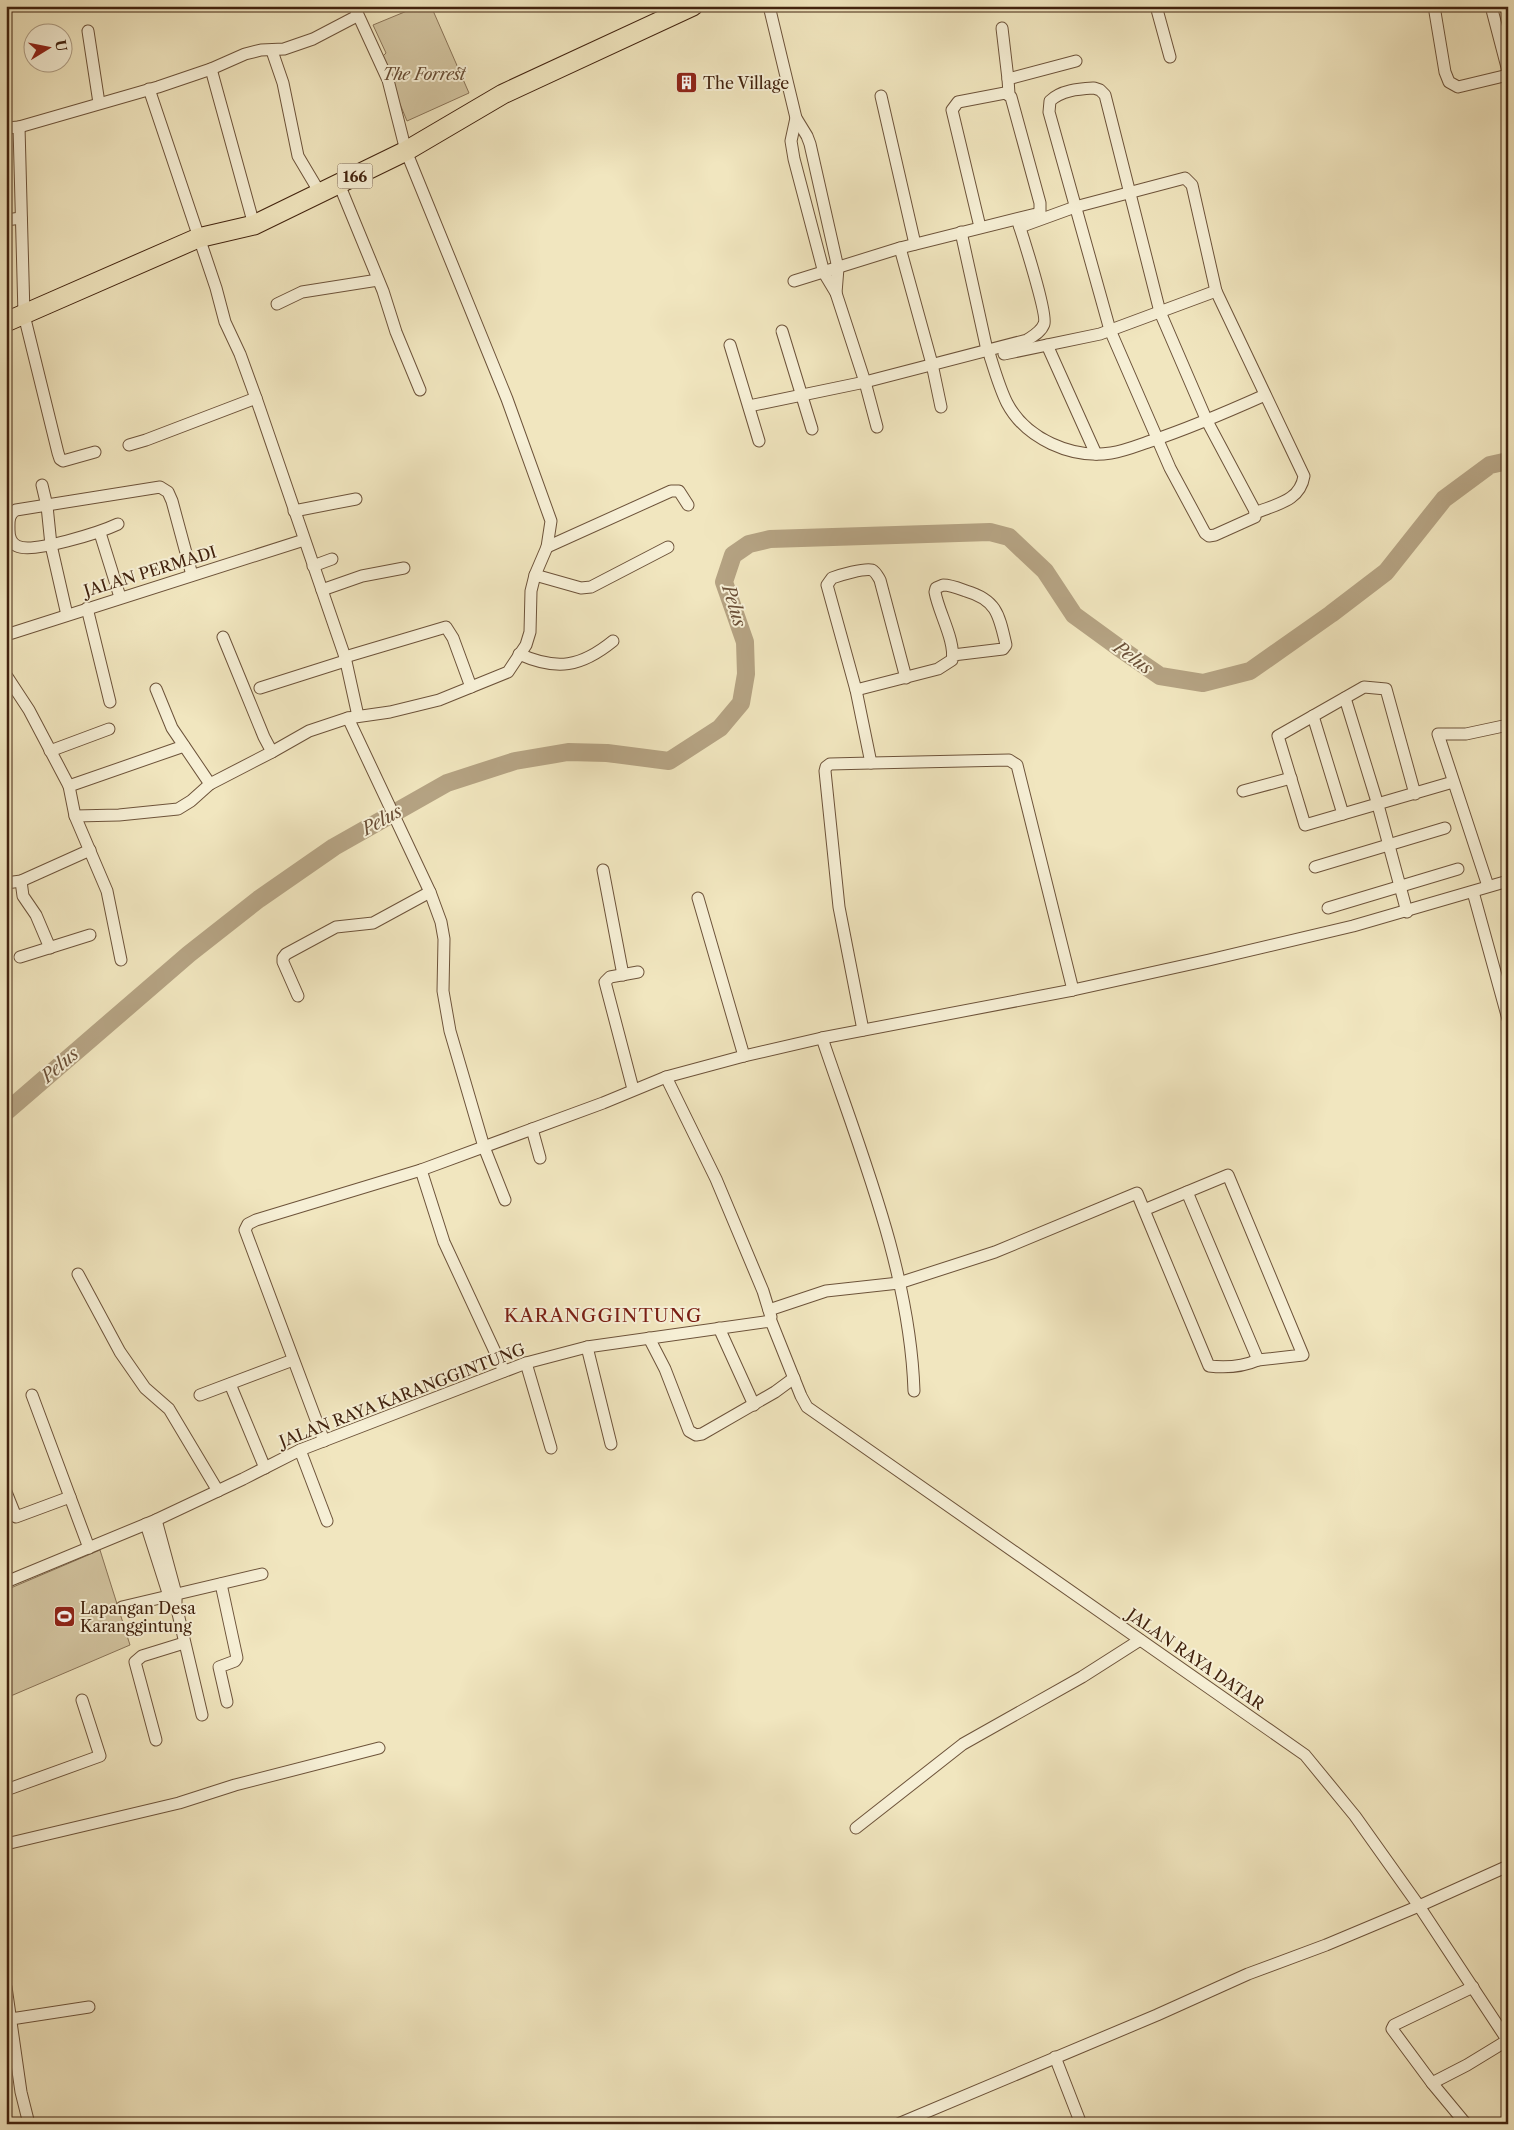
<svg xmlns="http://www.w3.org/2000/svg" width="1514" height="2130" viewBox="0 0 1514 2130" font-family="'Libre Caslon Text',serif">
<style>
.green{fill:#d3c5a1;stroke:#8a7458}
.lines{fill:none;stroke-linecap:round;stroke-linejoin:round}
.river{stroke:#b5a383;stroke-width:18}
.minor-casing{stroke:#6d533a;stroke-width:13}
.primary-casing{stroke:#41220e;stroke-width:21}
.minor{stroke:#f6efd5;stroke-width:11}
.primary{stroke:#f1e6bf;stroke-width:19}
.labels{text-anchor:middle;dominant-baseline:central;stroke-width:4;stroke-linejoin:round;paint-order:stroke}
.shield{fill:#f6efd5;stroke:#77604a;stroke-width:1}
.shield-label{font-size:15px;font-weight:bold;fill:#41220e}
.park-label{font-size:16px;font-style:italic;fill:#664b33;stroke:#f6efd5}
.poi-label{font-size:16px;fill:#41220e;stroke:#f6efd5;text-anchor:start}
.street-label{font-size:16px;fill:#41220e;stroke:#f6efd5}
.water-label{font-size:18px;font-style:italic;fill:#6a4f37;stroke:#f6efd5}
.quarter-label{font-size:19px;letter-spacing:1px;fill:#7a1f14;stroke:#f6efd5}
</style>
<rect width="100%" height="100%" fill="#f1e6bf"/>
<filter id="stains"><feTurbulence type="fractalNoise" baseFrequency=".004" numOctaves="4"/><feColorMatrix values="0 0 0 0 .2 0 0 0 0 .09 0 0 0 0 .02 0 0 0 .5 -.17"/></filter>
<radialGradient id="worn" r=".72"><stop offset=".6" stop-color="#630" stop-opacity="0"/><stop offset="1" stop-color="#630" stop-opacity=".3"/></radialGradient>
<!-- green -->
<g class="green">
<path d="M419 6H431L469 93 407 121 381 58 386 53 373 25Z"/>
<path d="M100 1550 130 1645 6 1698V1590Z"/>
</g>
<g class="lines">
<!-- river -->
<path class="river" d="M6 1112 189 954 259 899 334 847 447 783 515 761 568 752 607 753 669 761 720 728 741 703 746 674 745 642 724 582 733 555 749 544 770 539 990 532 1009 537 1045 571 1074 615 1118 647 1160 676 1203 683 1250 671 1331 614 1386 572 1444 499 1490 465 1508 461"/>
<defs>
<g id="minor">
<path d="M769 6 796 118 807 136 810 144 838 268 836 293"/>
<path d="M1156 6 1170 57"/>
<path d="M1434 6 1445 72 1449 82 1458 87 1508 75"/>
<path d="M1491 6 1508 71"/>
<path d="M1002 28 1008 79"/>
<path d="M88 31 99 103"/>
<path d="M272 51 283 83 298 156 320 193"/>
<path d="M211 69 254 225"/>
<path d="M1094 88 1100 90 1105 95 1160 312 1207 421 1255 511V517L1215 535 1209 536 1205 533 1170 468 1110 330 1049 112 1050 101C1061 90 1079 89 1094 88Z"/>
<path d="M149 89 216 288 225 322 240 354 256 398 345 657 358 716"/>
<path d="M1009 94 1008 79 1076 61"/>
<path d="M881 96 915 244"/>
<path d="M796 118 791 141 794 159 824 273 836 293 865 382 877 427"/>
<path d="M19 127 158 87 211 69 245 54 261 50 284 49 313 39 357 16"/>
<path d="M6 128 19 127 24 315 58 453 60 459 63 461 95 452"/>
<path d="M339 184 383 291 396 332 420 390"/>
<path d="M6 220 21 218"/>
<path d="M1020 227 1075 207 1185 178 1192 185 1216 291 1304 476C1300 501 1277 504 1255 513"/>
<path d="M961 232 987 350"/>
<path d="M900 248 932 364 941 407"/>
<path d="M794 281 900 248 1036 214 1040 212V203L1011 97 1005 93 958 102 952 110 980 227"/>
<path d="M277 304 302 292 378 280"/>
<path d="M782 331 812 429"/>
<path d="M730 345 759 441"/>
<path d="M1047 345 1096 454"/>
<path d="M1004 354 1100 334 1216 291"/>
<path d="M990 356C995 372 1000 389 1007 403 1026 439 1072 459 1111 453 1125 451 1139 445 1151 441 1190 428 1227 412 1265 395"/>
<path d="M749 406 865 382 1027 340C1033 336 1041 332 1044 324 1048 315 1023 237 1018 222"/>
<path d="M129 445 146 440 256 398"/>
<path d="M42 485 47 506 51 545 67 615"/>
<path d="M294 511 356 499"/>
<path d="M118 524C101 532 33 554 17 546 11 543 9 536 9 530 9 521 8 515 16 510L160 487 168 492 172 501 192 575"/>
<path d="M100 533 120 597"/>
<path d="M547 547 671 491H679L688 505"/>
<path d="M313 566 332 559"/>
<path d="M535 575 581 588 591 587 668 547"/>
<path d="M322 590 362 576 404 568"/>
<path d="M87 608 110 702"/>
<path d="M6 635 304 540"/>
<path d="M223 637 264 737 272 752"/>
<path d="M519 654C557 671 581 667 613 641"/>
<path d="M345 657 446 627 453 638 471 687"/>
<path d="M6 675 29 710 69 786 75 816 107 891 121 960"/>
<path d="M260 688 345 661"/>
<path d="M156 689 172 728 210 784"/>
<path d="M856 690 938 669 952 660C956 642 938 611 935 592L936 588 943 585C951 585 958 588 966 591 997 600 999 615 1006 645L1003 649 953 655"/>
<path d="M1345 698 1378 805 1407 912"/>
<path d="M1313 716 1343 814"/>
<path d="M348 718 430 892 441 922 444 939 443 991 450 1031 484 1147 505 1200"/>
<path d="M50 751 109 729"/>
<path d="M871 763 1009 760 1017 765 1073 990"/>
<path d="M69 786 184 746"/>
<path d="M1243 791 1291 778"/>
<path d="M1415 794 1386 689 1364 687 1278 736 1305 825 1453 782"/>
<path d="M75 816 119 815 178 809 191 801 210 784 272 752 309 731 348 718 390 712 439 700 508 672 526 645 530 632 531 591 535 575 547 547 551 521 507 399 406 151 388 80 354 6"/>
<path d="M1315 867 1445 828"/>
<path d="M603 870 623 975"/>
<path d="M21 881 23 896 36 915 50 948"/>
<path d="M6 883 21 881 90 850"/>
<path d="M1488 886 1438 734H1466L1508 725"/>
<path d="M1473 892 1508 1019"/>
<path d="M698 898 744 1056"/>
<path d="M1328 908 1458 869"/>
<path d="M20 957 90 935"/>
<path d="M298 996 283 962V958L286 954 336 927 373 923 430 892"/>
<path d="M863 1030 839 907 825 771 826 767 830 764 871 763 856 690 827 585 832 578C840 575 864 568 872 570 876 572 878 577 880 580L906 678"/>
<path d="M822 1038C860 1151 910 1270 914 1391"/>
<path d="M666 1077 716 1179 763 1291 771 1317"/>
<path d="M633 1089 605 982 610 977 638 972"/>
<path d="M532 1129 540 1158"/>
<path d="M421 1170 444 1242 504 1371"/>
<path d="M1187 1192 1228 1175 1303 1355 1258 1360"/>
<path d="M78 1274 120 1352 145 1388 169 1409 218 1491"/>
<path d="M769 1310 826 1291 899 1283 995 1252 1137 1193 1144 1210 1209 1366C1226 1368 1242 1367 1258 1360L1187 1192 1144 1210"/>
<path d="M719 1328 754 1405"/>
<path d="M649 1338 665 1369 689 1431 696 1435 702 1434 775 1392 794 1378"/>
<path d="M587 1347 611 1444"/>
<path d="M526 1363 551 1448"/>
<path d="M230 1384 265 1468"/>
<path d="M32 1395 89 1548"/>
<path d="M200 1395 293 1360"/>
<path d="M324 1441 245 1230 248 1224 256 1220 421 1170 603 1103 666 1077 744 1056 822 1038 1073 990 1209 960 1353 926 1508 881"/>
<path d="M300 1450 327 1521"/>
<path d="M6 1492 16 1517 70 1497"/>
<path d="M156 1520 176 1594V1605L202 1715"/>
<path d="M146 1524 169 1596 173 1602"/>
<path d="M6 1582 156 1520 243 1479 300 1450 526 1363 587 1347 771 1321 801 1396 807 1407 1305 1755 1355 1816 1419 1906 1508 2041"/>
<path d="M221 1584 237 1658 235 1661 219 1667 227 1702"/>
<path d="M122 1607 262 1574"/>
<path d="M156 1740 135 1662 142 1656 184 1643"/>
<path d="M6 1790 100 1756 82 1700"/>
<path d="M856 1828 963 1744 1082 1677 1140 1640"/>
<path d="M6 1844 179 1803 235 1785 379 1748"/>
<path d="M6 1987 21 2092 29 2124"/>
<path d="M11 2019 89 2007"/>
<path d="M1055 2057 1081 2124"/>
<path d="M1432 2083 1467 2065 1508 2040"/>
<path d="M898 2124 1157 2015 1248 1974 1326 1945 1419 1906 1508 1866"/>
<path d="M1466 2124 1432 2083 1392 2029 1394 2025 1473 1987"/>
</g>
<path id="primary" d="M6 322 198 238 254 225 406 151 503 94 693 6"/>
</defs>
<!-- minor casing -->
<use href="#minor" class="minor-casing"/>
<!-- primary casing -->
<use href="#primary" class="primary-casing"/>
<!-- minor -->
<use href="#minor" class="minor"/>
<!-- primary -->
<use href="#primary" class="primary"/>
</g>
<!-- icons -->
<defs>
<symbol id="building-square" viewBox="-11 -11 22 22"><rect x="-9" y="-9" width="18" height="18" rx="4" fill="#8f2418" stroke="#f6efd5"/><path d="M-4-6H4V6H1V3H-1V6H-4ZM-2.5-4.3h1.7v1.8h-1.7ZM.8-4.3h1.7v1.8H.8ZM-2.5-1h1.7V.8h-1.7ZM.8-1h1.7V.8H.8Z" fill="#fff"/></symbol>
<symbol id="stadium-square" viewBox="-11 -11 22 22"><rect x="-9" y="-9" width="18" height="18" rx="4" fill="#8f2418" stroke="#f6efd5"/><path d="M0-5a6.5 5 0 1 0 0 10a6.5 5 0 1 0 0-10ZM-3.5-1.8h7v3.6h-7Z" fill="#fff"/></symbol>
</defs>
<g fill-rule="evenodd">
<use href="#building-square" x="674" y="70" width="25" height="25"/>
<use href="#stadium-square" x="52" y="1604" width="25" height="25"/>
</g>
<g class="labels">
<!-- shield labels -->
<rect class="shield" x="337.5" y="163.5" width="35" height="25" rx="4"/>
<g class="shield-label">
<text x="355" y="176">166</text>
</g>
<!-- park labels -->
<g class="park-label">
<text x="424" y="74">The Forrest</text>
</g>
<!-- poi labels -->
<g class="poi-label">
<text x="703" y="83">The Village</text>
<text x="80" y="1608">Lapangan Desa<tspan x="80" dy="18">Karanggintung</tspan></text>
</g>
<!-- street labels -->
<g class="street-label">
<text transform="translate(150 571) rotate(-17)">JALAN PERMADI</text>
<text transform="translate(402 1395) rotate(-21)">JALAN RAYA KARANGGINTUNG</text>
<text transform="translate(1196 1659) rotate(35)">JALAN RAYA DATAR</text>
</g>
<!-- water labels -->
<g class="water-label">
<text transform="translate(734 606) rotate(73)">Pelus</text>
<text transform="translate(1133 658) rotate(36)">Pelus</text>
<text transform="translate(382 820) rotate(-29)">Pelus</text>
<text transform="translate(60 1065) rotate(-41)">Pelus</text>
</g>
<!-- quarter labels -->
<g class="quarter-label">
<text x="603" y="1315">KARANGGINTUNG</text>
</g>
</g>
<!-- margin -->
<rect width="1514" height="2130" fill="none" stroke="#f1e6bf" stroke-width="25"/>
<rect x="8" y="8" width="1499" height="2115" fill="none" stroke="#41220e" stroke-width="2.5"/>
<rect x="12" y="12" width="1489" height="2105" fill="none" stroke="#41220e"/>
<!-- north arrow -->
<g transform="translate(48 48) rotate(80)"><circle r="24" fill="#f6efd5" stroke="#ae9d85"/>
<path d="M0-4L9 19L0 12L-9 19Z" fill="#8f2418"/>
<text y="-8" font-size="14" font-weight="bold" text-anchor="middle" fill="#41220e">U</text>
</g>
<rect width="100%" height="100%" filter="url(#stains)"/>
<rect width="100%" height="100%" fill="url(#worn)"/>
</svg>
